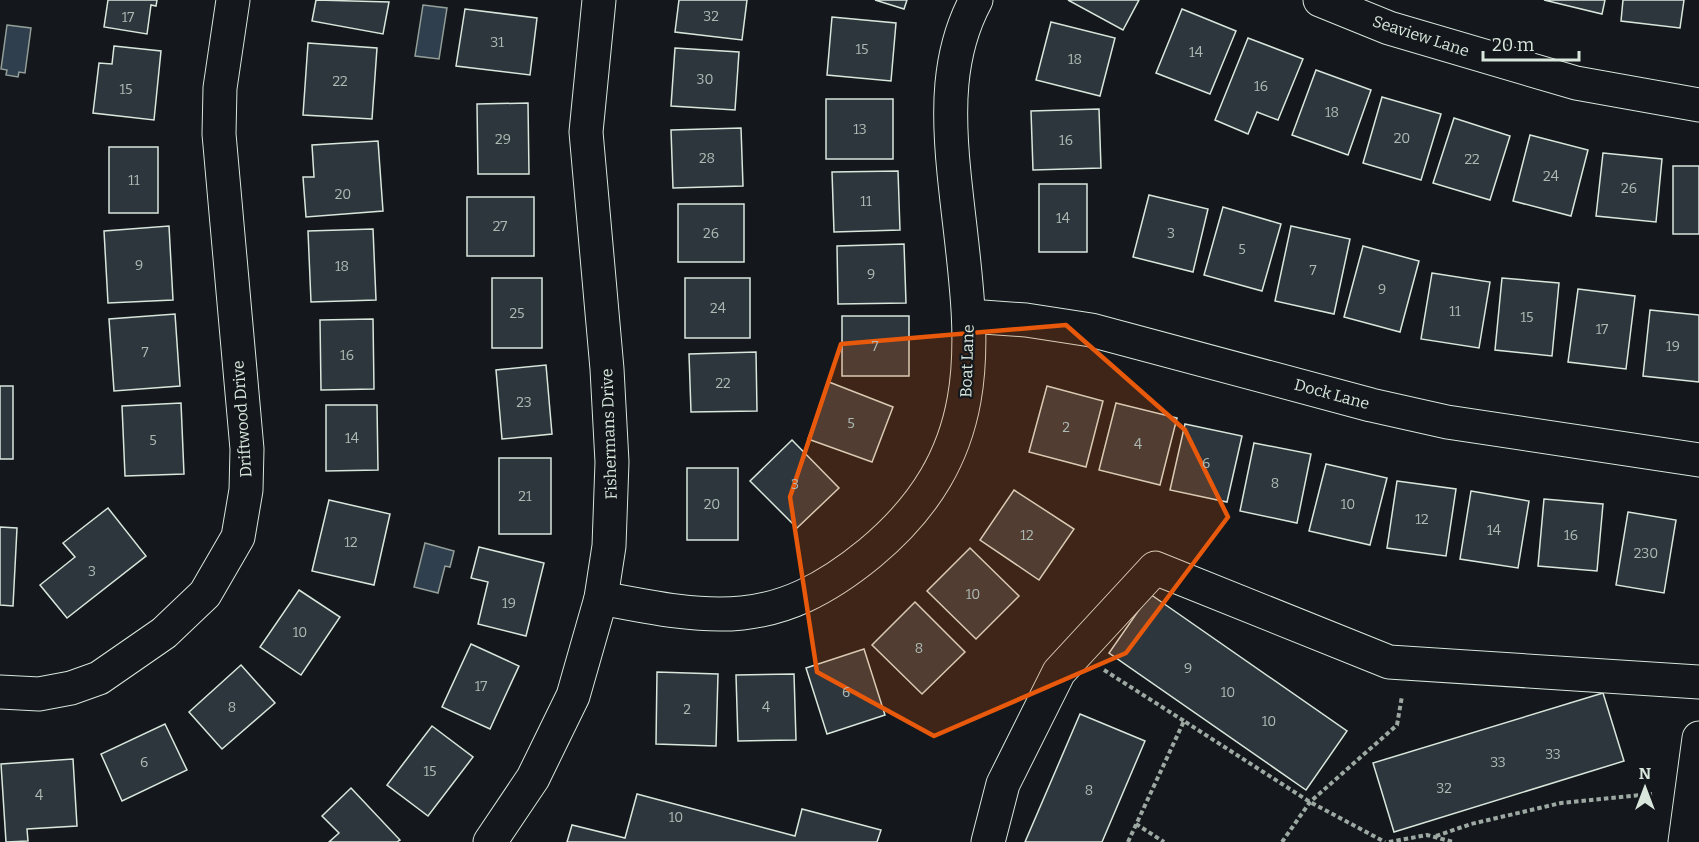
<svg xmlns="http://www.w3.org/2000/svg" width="1699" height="842" viewBox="0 0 1699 842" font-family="Bitter,serif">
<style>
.water{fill:#2f3f4d;stroke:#939e99;stroke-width:1.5}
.building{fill:#2c363c;stroke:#d8e6dc;stroke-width:1.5}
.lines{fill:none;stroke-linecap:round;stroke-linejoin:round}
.minor-casing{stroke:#d8e6dc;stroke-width:35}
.path{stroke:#9da8a2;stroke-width:4;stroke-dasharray:4.5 3;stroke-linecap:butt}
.minor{stroke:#14181c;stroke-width:33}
.marked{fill:#e8590c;fill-opacity:0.2;stroke:#e8590c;stroke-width:4.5;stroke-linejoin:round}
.labels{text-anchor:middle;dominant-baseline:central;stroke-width:4.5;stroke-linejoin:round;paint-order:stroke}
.number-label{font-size:14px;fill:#adbab4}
.street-label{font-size:16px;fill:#d8e6dc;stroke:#14181c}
</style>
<rect width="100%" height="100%" fill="#14181c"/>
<!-- water -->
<g class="water">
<path d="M423 5 447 8 439 59 415 56Z"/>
<path d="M7 25 31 28 25 73 19 72 18 77 6 75 7 70 1 69Z"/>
<path d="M425 543 454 551 450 567 445 566 438 593 414 587Z"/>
</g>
<!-- building -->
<g class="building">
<path d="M108 0H157L156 6 151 5 147 34 104 27Z"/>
<path d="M316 0 389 2 383 34 312 21Z"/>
<path d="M679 0H747L742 40 675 32Z"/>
<path d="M875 0H907L904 9Z"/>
<path d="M1068 0H1139L1123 30Z"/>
<path d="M1544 0H1605L1602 14Z"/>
<path d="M1623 0H1684L1680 28 1621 21Z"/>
<path d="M465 9 537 18 530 75 456 66Z"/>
<path d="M1182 9 1236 31 1210 94 1156 73Z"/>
<path d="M832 17 896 23 891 81 827 75Z"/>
<path d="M1051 22 1115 38 1100 96 1036 80Z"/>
<path d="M1248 38 1303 59 1278 120 1257 112 1248 134 1215 120Z"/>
<path d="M308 43 377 48 372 119 303 115Z"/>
<path d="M114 46 161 51 154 120 93 113 99 63 112 64Z"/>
<path d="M675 48 739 52 735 110 671 106Z"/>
<path d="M1316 70 1371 90 1348 155 1292 135Z"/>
<path d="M1382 97 1441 114 1421 180 1363 163Z"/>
<rect x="826" y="99" width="67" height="60"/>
<path d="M528 103 529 174H478L477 104Z"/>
<path d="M1099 109 1101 168 1033 170 1031 111Z"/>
<path d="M1454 118 1510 136 1490 200 1433 183Z"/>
<path d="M741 128 743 186 673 188 671 130Z"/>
<path d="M1530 135 1588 150 1571 216 1513 201Z"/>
<path d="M378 141 383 211 306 217 303 177H314L312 145Z"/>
<rect x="109" y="147" width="49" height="66"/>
<path d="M1603 153 1662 159 1656 222 1596 216Z"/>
<rect x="1673" y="166" width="26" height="68"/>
<path d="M898 171 900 230 834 232 832 172Z"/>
<rect x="1039" y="184" width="48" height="68"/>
<path d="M1149 195 1208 209 1193 272 1133 257Z"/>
<rect x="467" y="197" width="67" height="59"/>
<rect x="678" y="204" width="66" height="58"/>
<path d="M1223 207 1281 224 1262 291 1204 275Z"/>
<path d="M169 226 173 300 108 303 104 231Z"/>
<path d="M1291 226 1350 239 1334 314 1275 301Z"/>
<path d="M373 229 376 300 311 302 308 231Z"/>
<path d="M904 244 906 303 838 304 837 246Z"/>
<path d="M1363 246 1419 261 1400 332 1344 317Z"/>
<path d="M1432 273 1490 282 1479 348 1421 339Z"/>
<rect x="492" y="278" width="50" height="70"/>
<rect x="685" y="278" width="65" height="60"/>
<path d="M1502 278 1559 283 1552 356 1495 350Z"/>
<path d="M1578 289 1635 296 1626 369 1568 362Z"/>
<path d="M1650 310 1699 315V382L1643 376Z"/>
<path d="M175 314 180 386 114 391 109 319Z"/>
<rect x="842" y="316" width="67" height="60"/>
<path d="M373 319 374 389 321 390 320 320Z"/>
<path d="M756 352 757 411 691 412 689 354Z"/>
<path d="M546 365 552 434 502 439 496 370Z"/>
<path d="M829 382 893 407 872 462 808 439Z"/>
<rect x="0" y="386" width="13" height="73"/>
<path d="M1047 386 1103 401 1086 467 1029 452Z"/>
<path d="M181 403 184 474 125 476 122 406Z"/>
<path d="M1116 403 1177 418 1160 485 1099 470Z"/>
<path d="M326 405H377L378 470 326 471Z"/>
<path d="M1185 424 1242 436 1227 502 1170 490Z"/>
<path d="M792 440 839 488 797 528 750 481Z"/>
<path d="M1254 443 1311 454 1297 523 1240 511Z"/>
<rect x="499" y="458" width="52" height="76"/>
<path d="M1326 464 1387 478 1370 545 1309 531Z"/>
<rect x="687" y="468" width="51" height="72"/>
<path d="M1397 481 1456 489 1446 556 1387 548Z"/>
<path d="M1014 490 1074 529 1039 580 980 540Z"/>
<path d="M1471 491 1529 501 1518 568 1460 559Z"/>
<path d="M1544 499 1603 504 1597 571 1538 566Z"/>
<path d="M329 500 390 514 374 585 312 571Z"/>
<path d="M108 508 146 556 67 618 40 585 75 557 63 543Z"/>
<path d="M1628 512 1676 520 1664 593 1616 585Z"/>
<path d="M0 527 17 528 13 606 0 605Z"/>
<path d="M479 547 544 563 526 636 478 624 488 582 471 578Z"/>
<path d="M970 548 1019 596 976 639 927 591Z"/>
<path d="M299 590 340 617 301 675 260 647Z"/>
<path d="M1150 594 1347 731 1306 790 1109 653Z"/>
<path d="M915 602 965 652 922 694 872 645Z"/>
<path d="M471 644 519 666 490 729 442 707Z"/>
<path d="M864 649 885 715 827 734 806 668Z"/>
<path d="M241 665 275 703 222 749 189 712Z"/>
<path d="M657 672 718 674 716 746 656 744Z"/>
<path d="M794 674 796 740 738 741 736 675Z"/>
<path d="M1603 693 1624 761 1394 832 1373 763Z"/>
<path d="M1080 714 1145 741 1102 842H1025Z"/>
<path d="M165 724 187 770 122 801 101 754Z"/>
<path d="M432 726 473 757 428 816 387 785Z"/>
<path d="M73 759 77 826 27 829 28 841 6 842 1 764Z"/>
<path d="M351 788 400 840 397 842H329L339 833 322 816Z"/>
<path d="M637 794 795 836 802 809 881 830 877 842H567L572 825 625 838Z"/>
</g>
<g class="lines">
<defs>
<g id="minor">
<path d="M1320 0 1389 28 1576 83 1699 105"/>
<path d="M969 316 1026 320 1091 330 1371 405 1447 422 1699 460"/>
<path d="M601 598C714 620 775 631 870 553 1002 443 969 323 954 173 948 113 947 54 976 0"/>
<path d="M0 692 39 694 71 688 99 678 164 633 205 594 238 537 246 490 247 449 219 134 220 88 233 0"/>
<path d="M490 842 533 778 573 696 601 598 609 546 612 462 607 369 586 132 599 0"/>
<path d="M988 842 1003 784 1059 672 1155 568 1389 662 1699 682"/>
<path d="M1685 842 1699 738"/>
</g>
</defs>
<!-- minor casing -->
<use href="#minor" class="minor-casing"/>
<!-- path -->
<g class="path">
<path d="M1104 670 1184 721"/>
<path d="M1136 824 1164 842"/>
<path d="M1436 836 1471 824 1561 803 1652 794"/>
<path d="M1128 842 1184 721 1310 802 1385 842"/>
<path d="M1282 842 1310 802 1397 725 1402 696"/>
<path d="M1389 842 1427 835 1453 842"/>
</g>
<!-- minor -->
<use href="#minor" class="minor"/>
</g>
<!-- marked area -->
<path class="marked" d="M1066 325 1185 430 1228 517 1126 653 934 736 817 672 790 497 841 344Z"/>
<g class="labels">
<!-- number labels -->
<g class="number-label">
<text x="711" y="16">32</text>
<text x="128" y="17">17</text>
<text x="497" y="42">31</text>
<text x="862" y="49">15</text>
<text x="1196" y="52">14</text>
<text x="1075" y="59">18</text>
<text x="705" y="79">30</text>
<text x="340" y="81">22</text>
<text x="1261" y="86">16</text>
<text x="126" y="89">15</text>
<text x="1332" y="112">18</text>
<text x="860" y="129">13</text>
<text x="1402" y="138">20</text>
<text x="503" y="139">29</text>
<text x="1066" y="140">16</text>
<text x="707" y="158">28</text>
<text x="1472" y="159">22</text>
<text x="1551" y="176">24</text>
<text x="134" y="180">11</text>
<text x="1629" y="188">26</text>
<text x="343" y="194">20</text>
<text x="866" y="201">11</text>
<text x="1063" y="218">14</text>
<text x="500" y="226">27</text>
<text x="711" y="233">26</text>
<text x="1171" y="233">3</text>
<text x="1242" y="249">5</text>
<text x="139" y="265">9</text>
<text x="342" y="266">18</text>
<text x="1313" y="270">7</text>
<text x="871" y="274">9</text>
<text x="1382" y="289">9</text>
<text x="718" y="308">24</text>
<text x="1455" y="311">11</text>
<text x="517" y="313">25</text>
<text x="1527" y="317">15</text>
<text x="1602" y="329">17</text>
<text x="875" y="346">7</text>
<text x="1673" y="346">19</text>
<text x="145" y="352">7</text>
<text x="347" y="355">16</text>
<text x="723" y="383">22</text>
<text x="524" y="402">23</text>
<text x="851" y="423">5</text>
<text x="1066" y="427">2</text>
<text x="352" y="438">14</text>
<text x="153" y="440">5</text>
<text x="1138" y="444">4</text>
<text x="1206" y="463">6</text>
<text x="1275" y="483">8</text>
<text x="795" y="484">3</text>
<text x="525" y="496">21</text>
<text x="712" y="504">20</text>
<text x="1348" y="504">10</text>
<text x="1422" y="519">12</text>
<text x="1494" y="530">14</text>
<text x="1027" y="535">12</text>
<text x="1571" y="535">16</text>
<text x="351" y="542">12</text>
<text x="1646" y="553">230</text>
<text x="92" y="571">3</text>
<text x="973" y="594">10</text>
<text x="509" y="603">19</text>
<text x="300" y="632">10</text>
<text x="919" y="648">8</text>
<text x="1188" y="668">9</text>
<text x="481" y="686">17</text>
<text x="846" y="692">6</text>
<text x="1228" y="692">10</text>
<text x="232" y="707">8</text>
<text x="766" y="707">4</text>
<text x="687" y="709">2</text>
<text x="1269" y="721">10</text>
<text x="1553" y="754">33</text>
<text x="144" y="762">6</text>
<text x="1498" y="762">33</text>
<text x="430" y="771">15</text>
<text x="1444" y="788">32</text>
<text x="1089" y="790">8</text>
<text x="39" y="795">4</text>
<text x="676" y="817">10</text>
</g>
<!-- street labels -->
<g class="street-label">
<text transform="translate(1421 36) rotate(18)">Seaview Lane</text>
<text transform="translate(967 361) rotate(-88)">Boat Lane</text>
<text transform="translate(1332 394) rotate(15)">Dock Lane</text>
<text transform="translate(242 419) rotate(-94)">Driftwood Drive</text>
<text transform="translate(609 434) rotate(-92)">Fishermans Drive</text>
</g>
</g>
<!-- north arrow -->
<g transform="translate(1645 788)" stroke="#14181c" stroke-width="4.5" paint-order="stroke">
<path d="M0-4.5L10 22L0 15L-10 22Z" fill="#d8e6dc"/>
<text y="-9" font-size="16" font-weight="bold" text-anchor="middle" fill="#d8e6dc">N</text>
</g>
<!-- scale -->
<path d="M1483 51v9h96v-9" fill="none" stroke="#d8e6dc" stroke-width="3"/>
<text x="1492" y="51" font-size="18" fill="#d8e6dc" stroke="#14181c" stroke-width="4.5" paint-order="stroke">20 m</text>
</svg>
